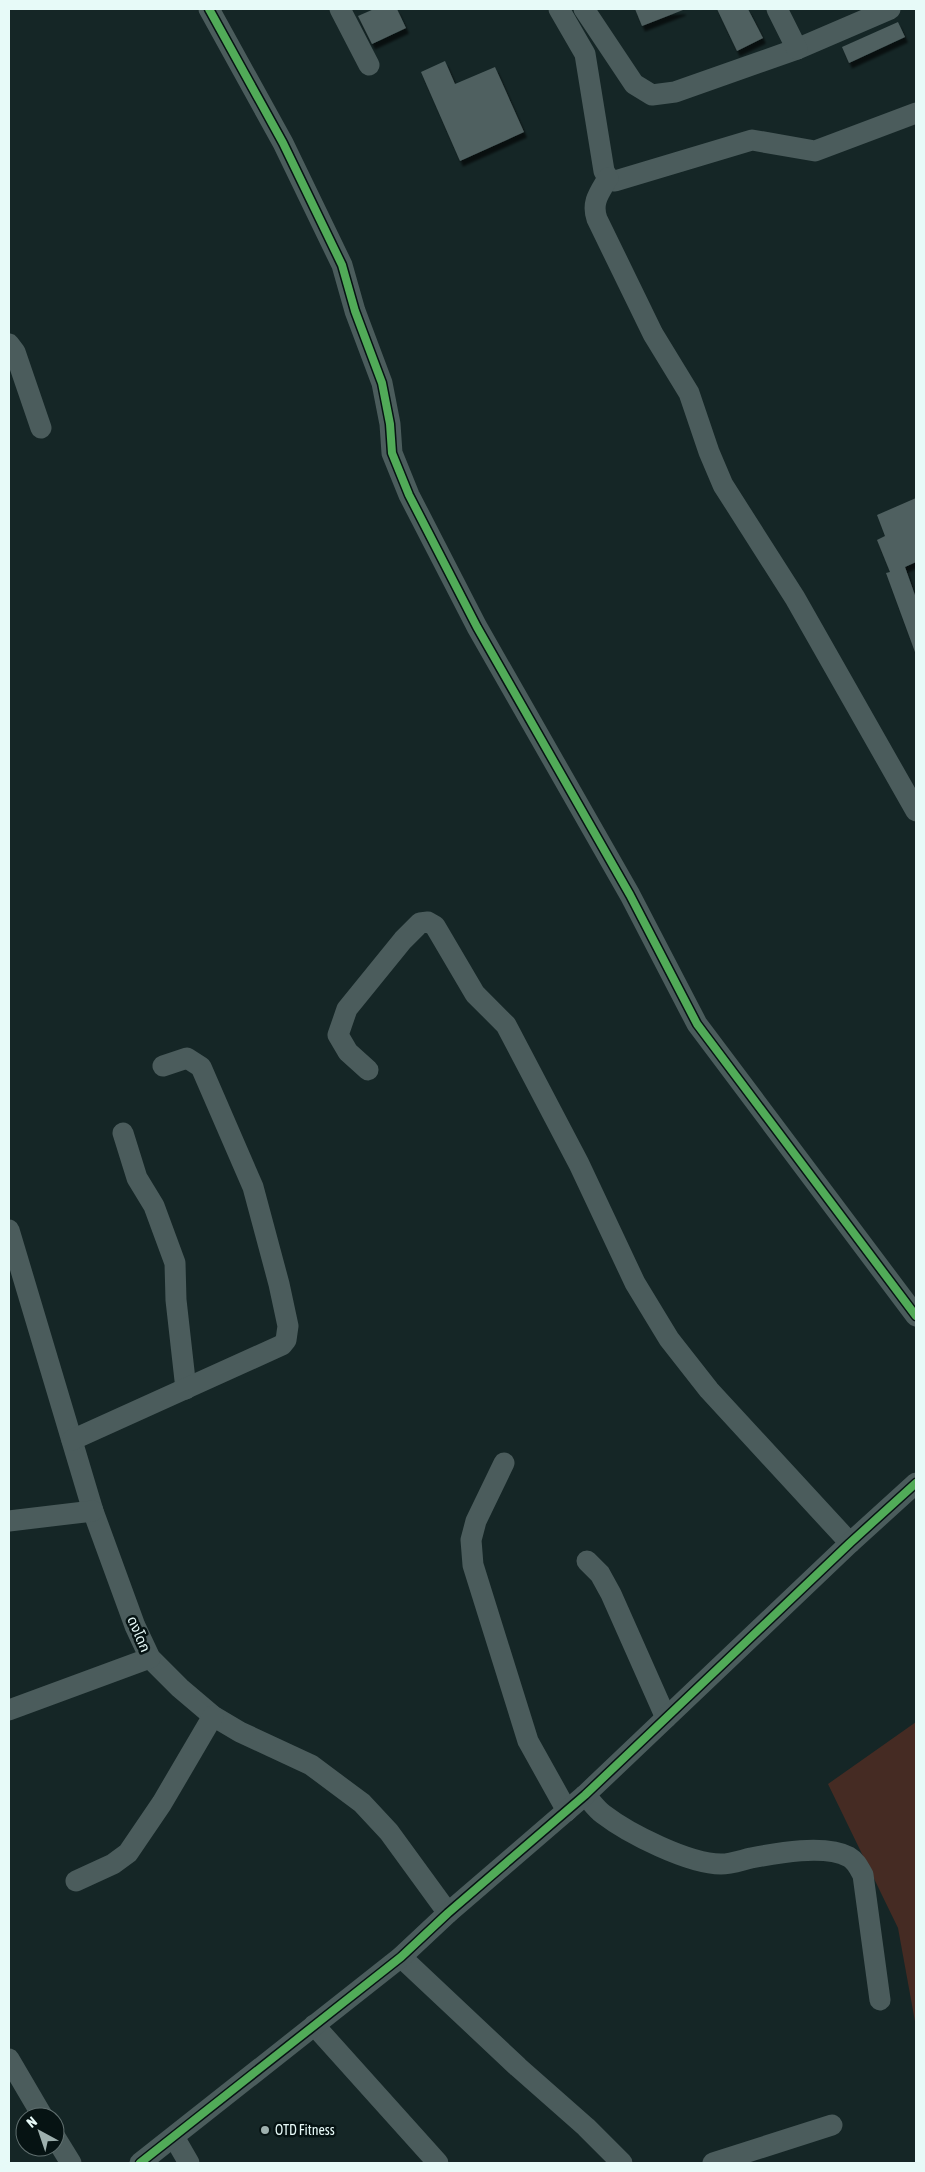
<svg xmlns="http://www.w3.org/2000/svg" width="925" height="2172" viewBox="0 0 925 2172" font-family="'Asap Condensed','Noto Sans Thai',sans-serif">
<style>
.green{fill:#452b23}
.building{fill:#4f6060;filter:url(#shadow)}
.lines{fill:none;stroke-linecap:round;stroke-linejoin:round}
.minor{stroke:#4b5c5c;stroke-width:21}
.cycleway-casing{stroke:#061313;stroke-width:11}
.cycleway{stroke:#51ab58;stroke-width:8}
.poi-dot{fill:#9eb0ae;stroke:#061313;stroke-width:2}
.labels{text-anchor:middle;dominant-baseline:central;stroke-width:5;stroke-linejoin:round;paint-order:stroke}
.street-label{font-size:14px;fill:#e7faf8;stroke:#061313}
.poi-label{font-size:14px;fill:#e7faf8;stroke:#061313;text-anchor:start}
</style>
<defs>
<filter id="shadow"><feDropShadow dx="3" dy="5.5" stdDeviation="1" flood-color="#0009"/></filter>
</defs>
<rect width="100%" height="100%" fill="#152626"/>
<!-- green -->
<path class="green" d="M916 1722V2027L898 1928 828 1784Z"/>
<!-- building -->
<g class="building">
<path d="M374 9H397L406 28 372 44 358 16Z"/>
<path d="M635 9H683V10L642 26Z"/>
<path d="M717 9H748L763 38 737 51Z"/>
<path d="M898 22 905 37 849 63 842 47Z"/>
<path d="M445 61 455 84 495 67 524 132 460 161 421 72Z"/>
<path d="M916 498V562L905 567 916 598 915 652 886 573 890 572 877 540 885 536 877 515Z"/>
</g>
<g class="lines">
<!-- minor -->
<g class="minor">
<path d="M209 9 283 143 342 265 355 311 382 383 390 424 392 453 409 495 477 627 630 895 697 1024 916 1316"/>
<path d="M340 9 369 65"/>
<path d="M559 9 585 54 604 171 608 178 615 181 752 140 815 151 916 113"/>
<path d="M584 9 634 84 652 95 675 92 797 49 890 9"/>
<path d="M777 9 797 49"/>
<path d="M608 178C600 192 591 202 597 219L653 334 689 393 709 452 723 485 795 598 916 811"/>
<path d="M9 344 15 352 41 428"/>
<path d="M368 1070 348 1052 338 1035 347 1009 403 940 420 923 428 922 435 926 475 994 506 1025 579 1164 635 1283 669 1339 709 1390 850 1543"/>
<path d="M123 1133 137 1178 154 1206 175 1263 176 1300 186 1389"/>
<path d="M9 1230 93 1511 135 1626 150 1658 180 1688 213 1716 240 1732 311 1765 362 1803 389 1832 448 1913"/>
<path d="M72 1440 282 1345 286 1340 288 1326 279 1284 253 1187 201 1067 187 1058 163 1066"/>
<path d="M504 1463 476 1521 471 1540 473 1565 528 1741 567 1811"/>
<path d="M9 1521 93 1511"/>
<path d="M587 1561 600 1574 611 1594 666 1718"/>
<path d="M9 1710 150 1658"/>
<path d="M585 1795C591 1801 596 1809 603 1814 629 1834 689 1864 721 1864 731 1864 742 1860 751 1858 777 1853 825 1844 849 1857 856 1861 859 1868 863 1875L880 2000"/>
<path d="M76 1881 113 1864 128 1853 162 1803 213 1716"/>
<path d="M401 1957 518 2067 586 2127 622 2163"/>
<path d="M314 2025 438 2163"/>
<path d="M9 2059 43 2117"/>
<path d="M55 2137 71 2163"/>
<path d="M174 2137 189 2163"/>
<path d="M140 2163 401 1957 448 1913 585 1795 850 1543 916 1483"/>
<path d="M713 2163 832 2125"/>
</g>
<defs>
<g id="cycleway">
<path d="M209 9 283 143 342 265 355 311 382 383 390 424 392 453 409 495 477 627 630 895 697 1024 916 1316"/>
<path d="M140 2163 401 1957 448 1913 585 1795 850 1543 916 1483"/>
</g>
</defs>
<!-- cycleway casing -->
<use href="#cycleway" class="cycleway-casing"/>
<!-- cycleway -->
<use href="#cycleway" class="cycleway"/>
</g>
<!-- markers -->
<circle class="poi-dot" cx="265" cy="2130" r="5"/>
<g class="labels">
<!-- street labels -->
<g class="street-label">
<text transform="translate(139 1634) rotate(67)">ดงโดก</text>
</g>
<!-- poi labels -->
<g class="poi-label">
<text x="275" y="2130">OTD Fitness</text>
</g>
</g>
<!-- border -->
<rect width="925" height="2172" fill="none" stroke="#e7faf8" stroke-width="20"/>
<!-- north arrow -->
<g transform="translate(40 2132) rotate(320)"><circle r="24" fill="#061313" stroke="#606f6f"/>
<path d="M0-4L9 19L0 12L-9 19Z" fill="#9eb0ae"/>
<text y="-8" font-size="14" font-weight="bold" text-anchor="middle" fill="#e7faf8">N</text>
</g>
</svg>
